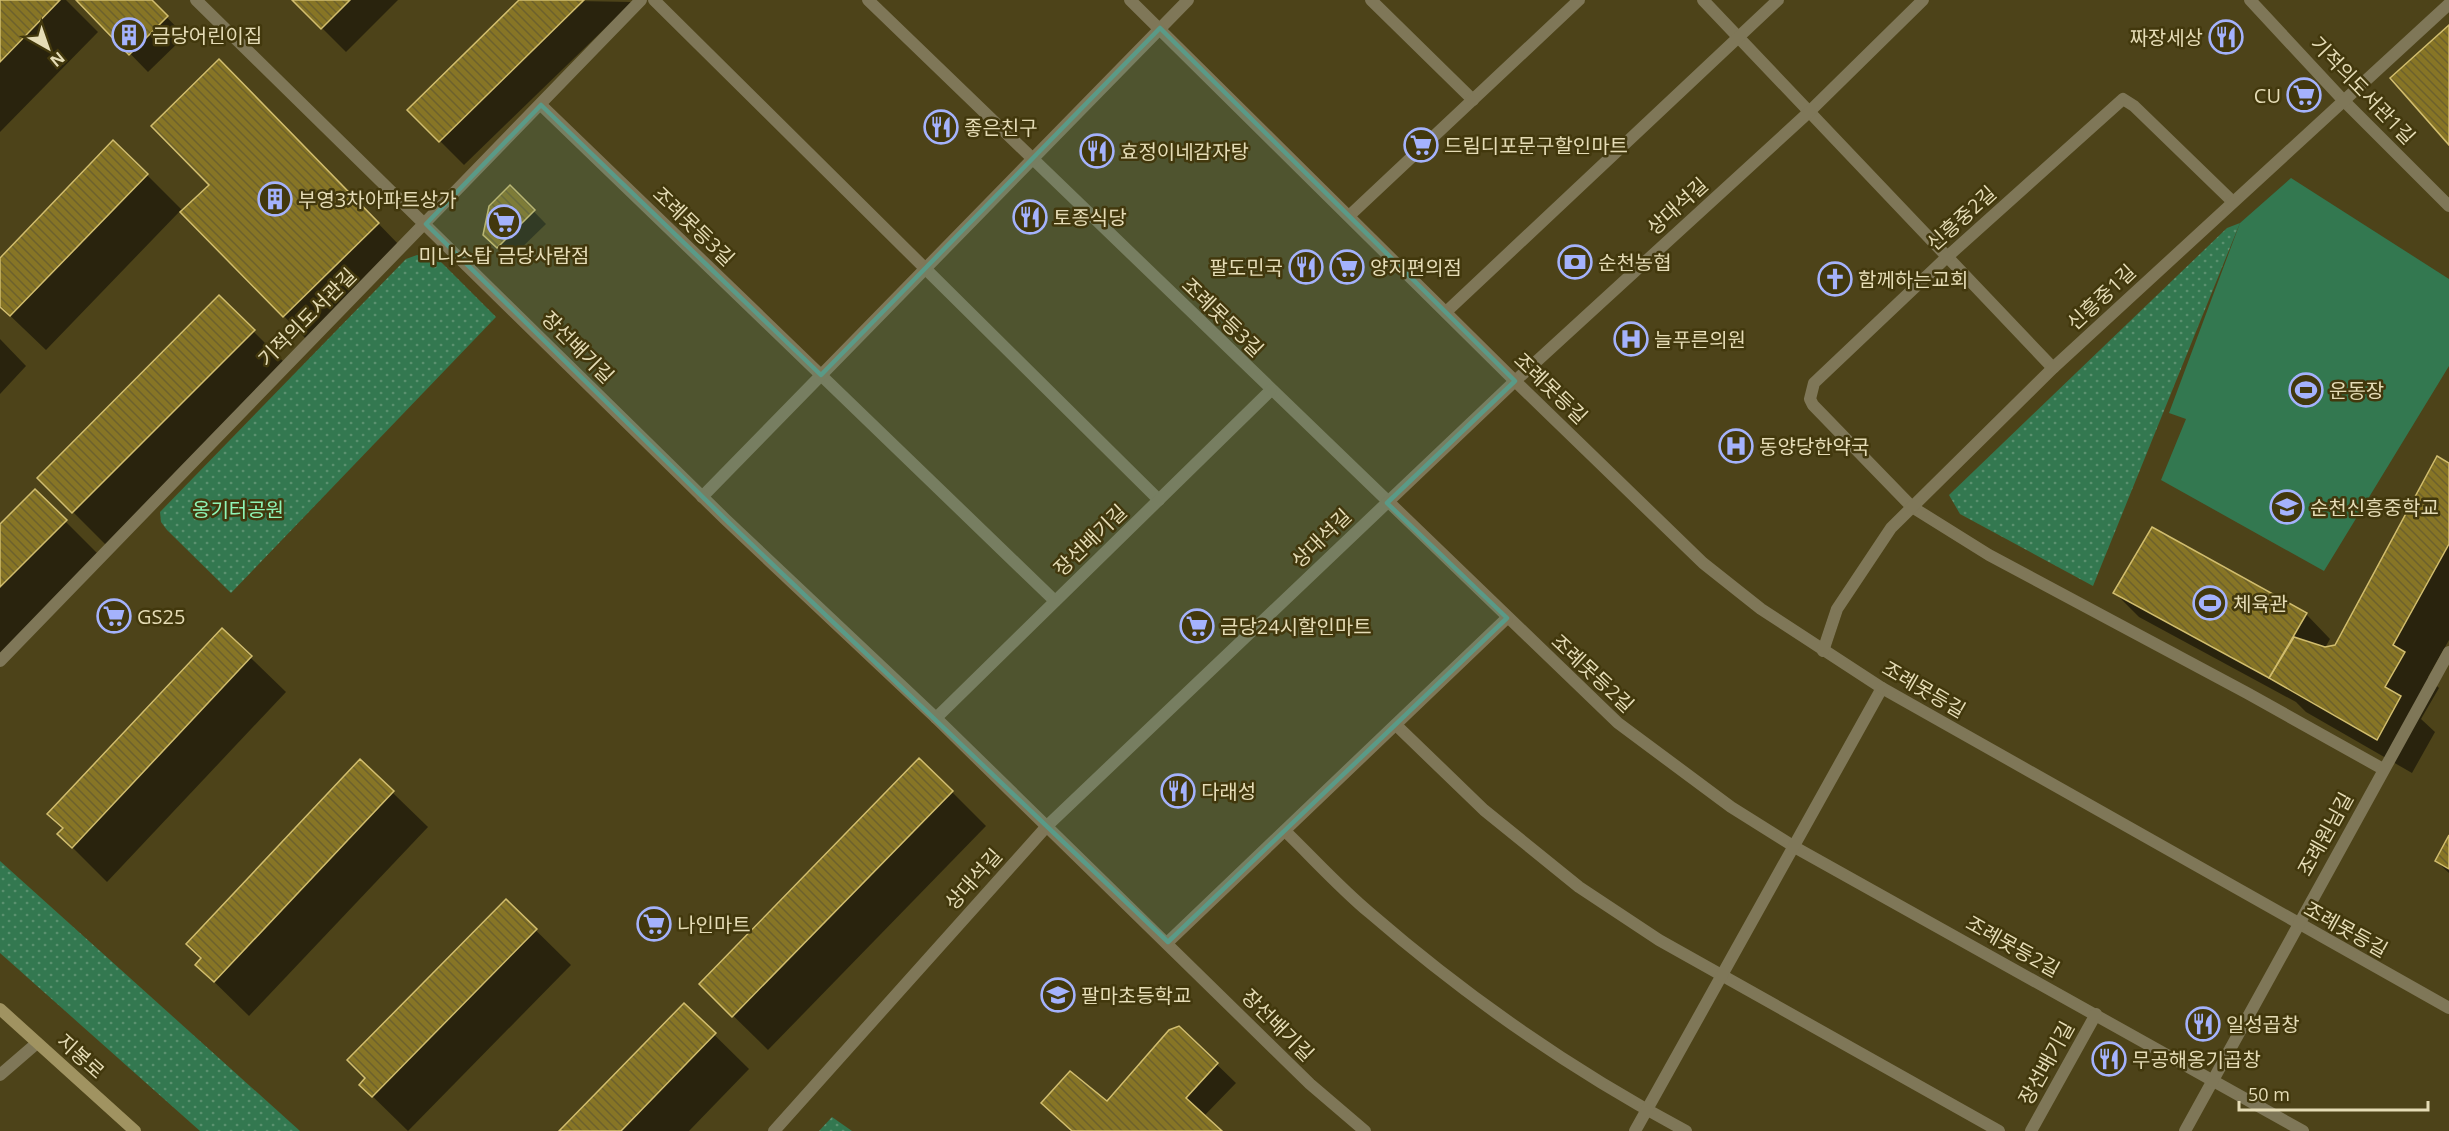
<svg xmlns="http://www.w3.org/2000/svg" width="2449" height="1131" viewBox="0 0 2449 1131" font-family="'Open Sans','Noto Sans KR',sans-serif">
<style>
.grass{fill:url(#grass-dots)}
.pitch{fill:#337850}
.shadow{fill:#0007}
.building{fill:url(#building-back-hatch);stroke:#d1bd6e;stroke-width:1.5}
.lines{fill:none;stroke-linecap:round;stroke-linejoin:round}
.minor{stroke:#7f7758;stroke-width:12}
.tertiary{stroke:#7f7758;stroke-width:12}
.secondary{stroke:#a09361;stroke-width:12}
.marked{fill:#5a9a87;fill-opacity:0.2;stroke:#5a9a87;stroke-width:4.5;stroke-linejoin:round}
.labels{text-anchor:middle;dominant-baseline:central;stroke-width:5;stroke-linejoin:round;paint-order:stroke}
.poi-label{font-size:20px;fill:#e5dcb6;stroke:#42380d;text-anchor:start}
.street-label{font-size:20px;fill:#e5dcb6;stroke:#42380d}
.park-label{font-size:20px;fill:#8ff5b6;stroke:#42380d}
</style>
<defs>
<pattern id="grass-dots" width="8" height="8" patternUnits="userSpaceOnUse" patternTransform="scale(1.5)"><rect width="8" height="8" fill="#337850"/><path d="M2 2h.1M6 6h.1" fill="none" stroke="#5a916f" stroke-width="1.8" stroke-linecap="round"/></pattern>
<pattern id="building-back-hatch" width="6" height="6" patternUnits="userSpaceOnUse" patternTransform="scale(1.5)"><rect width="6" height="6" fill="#877525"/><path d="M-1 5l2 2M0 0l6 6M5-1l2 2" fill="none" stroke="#6d612c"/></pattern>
</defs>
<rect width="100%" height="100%" fill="#4d4319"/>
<!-- grass -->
<g class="grass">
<path d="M2240 223 2093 586 1960 514 1949 495 2227 228Z"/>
<path d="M417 255 441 262 496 317 231 593 167 530 161 522 160 512 406 259Z"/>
<path d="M0 861 300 1131H200L0 953Z"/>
<path d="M832 1117 852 1131H819Z"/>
</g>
<!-- pitch -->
<path class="pitch" d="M2291 178 2449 279V366L2324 571 2161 480 2186 419 2169 413 2240 223Z"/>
<!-- shadow -->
<g class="shadow">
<path d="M66 0 98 32 0 132V1Z"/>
<path d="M78 0H150L185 36 148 72Z"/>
<path d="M294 0H398L346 52Z"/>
<path d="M521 0 632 2 464 165 409 110Z"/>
<path d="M244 85 403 249 308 341 181 210 46 350 0 306V260L147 175 183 211 211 185Z"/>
<path d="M510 187 546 224 510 259 485 234Z"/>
<path d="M219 297 288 366 108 547 39 478Z"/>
<path d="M0 339 26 366 0 394Z"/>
<path d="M2449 465V640L2428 677 2439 688 2421 719 2435 732 2412 773 2306 712 2296 702 2139 617 2114 592 2306 614 2330 639 2325 648 2336 646Z"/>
<path d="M35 491 100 556 0 656V526Z"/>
<path d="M222 630 286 692 107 882 59 834Z"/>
<path d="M360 761 428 827 249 1016 197 965Z"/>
<path d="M952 792 986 826 768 1050 701 984Z"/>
<path d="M2449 838V873L2436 861Z"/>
<path d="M506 901 571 965 408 1131 361 1085Z"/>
<path d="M684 1005 749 1069 689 1131H561Z"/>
<path d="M1179 1028 1236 1083 1204 1116 1220 1131H1072L1043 1103H1108Z"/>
</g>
<!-- building -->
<g class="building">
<path d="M0 0H60L0 62Z"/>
<path d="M76 0H152L168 16 129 55Z"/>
<path d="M292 0H350L321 29Z"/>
<path d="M519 0H584L439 142 407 110Z"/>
<path d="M2449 25V145L2390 78Z"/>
<path d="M219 59 379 223 283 317 180 212 209 185 151 126Z"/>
<path d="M113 140 148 174 10 316 0 307V258Z"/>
<path d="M510 185 535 210 497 248 483 235 489 206Z"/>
<path d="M219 295 255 330 72 513 37 478Z"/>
<path d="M2437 456 2449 463V544L2393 645 2405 652 2385 687 2401 696 2377 740 2269 678 2294 637 2325 647 2335 645Z"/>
<path d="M35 489 67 520 0 587V524Z"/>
<path d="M2152 527 2307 613 2269 678 2113 593Z"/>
<path d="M222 628 252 656 72 848 57 834 63 828 47 814Z"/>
<path d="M919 758 953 791 732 1017 699 984Z"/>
<path d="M360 759 394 791 214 982 195 965 201 958 186 944Z"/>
<path d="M2449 835V869L2435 861Z"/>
<path d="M506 899 537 929 372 1097 359 1085 365 1078 347 1060Z"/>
<path d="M684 1003 716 1033 621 1131H559Z"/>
<path d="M1179 1026 1218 1063 1186 1098 1222 1131H1072L1041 1103 1070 1071 1107 1101 1169 1030Z"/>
</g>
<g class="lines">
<!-- minor -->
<g class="minor">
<path d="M654 0 1159 500"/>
<path d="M868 0 1618 723 1731 807 1798 849 2303 1131"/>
<path d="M1371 0 1473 100"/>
<path d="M1703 0 2053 368"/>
<path d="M541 105 1055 601"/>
<path d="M2232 201 2134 106 2123 99 1947 257 1814 383 1810 399 1813 405 1912 507 1989 555 2247 693 2383 769"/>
<path d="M1349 216 1579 0"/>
<path d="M1446 312 1778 0"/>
<path d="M702 497 1188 0"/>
<path d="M936 718 1271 390"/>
<path d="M1396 725 1484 810 1579 887 1659 940 1999 1131"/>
<path d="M1285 831C1313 858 1340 888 1370 913 1467 997 1573 1071 1686 1131"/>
<path d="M1168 942 1507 618"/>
<path d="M0 1075 37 1043"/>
<path d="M774 1131 1047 826 1515 381 1809 112 1923 0"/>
<path d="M1635 1131 1882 688"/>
<path d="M2031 1131 2096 1014"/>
</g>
<!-- tertiary -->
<g class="tertiary">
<path d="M196 0 725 519 936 718 1310 1084 1365 1131"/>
<path d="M1130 0 1515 381 1703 563 1761 609 1882 688 2449 1008"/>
<path d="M2250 0 2343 100 2449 206"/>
<path d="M1823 651 1837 609 1891 528 2053 368 2449 4"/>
<path d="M0 661 641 0"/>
<path d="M2185 1131 2449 652"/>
</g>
<!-- secondary -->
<path class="secondary" d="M0 1009 135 1131"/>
</g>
<!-- marked area -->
<path class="marked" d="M1160 28 1515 381 1387 503 1507 618 1168 942 725 519 426 224 541 105 821 375Z"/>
<!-- icons -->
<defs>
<symbol id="building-ring" viewBox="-11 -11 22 22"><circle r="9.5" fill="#42380d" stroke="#a4b2fc" stroke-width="1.5"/><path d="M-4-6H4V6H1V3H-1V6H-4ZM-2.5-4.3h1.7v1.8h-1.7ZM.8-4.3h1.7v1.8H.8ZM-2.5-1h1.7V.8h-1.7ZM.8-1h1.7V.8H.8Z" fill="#a4b2fc"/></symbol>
<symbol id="restaurant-ring" viewBox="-11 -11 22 22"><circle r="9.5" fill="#42380d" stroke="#a4b2fc" stroke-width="1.5"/><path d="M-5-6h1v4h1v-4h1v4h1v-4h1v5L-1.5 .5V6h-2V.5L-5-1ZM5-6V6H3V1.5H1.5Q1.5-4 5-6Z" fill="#a4b2fc"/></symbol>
<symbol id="supermarket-ring" viewBox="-11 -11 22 22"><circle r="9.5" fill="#42380d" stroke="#a4b2fc" stroke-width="1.5"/><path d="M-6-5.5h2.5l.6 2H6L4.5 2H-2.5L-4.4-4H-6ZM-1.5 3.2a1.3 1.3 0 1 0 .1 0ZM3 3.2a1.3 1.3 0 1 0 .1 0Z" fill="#a4b2fc"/></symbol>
<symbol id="bank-ring" viewBox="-11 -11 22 22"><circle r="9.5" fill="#42380d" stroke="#a4b2fc" stroke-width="1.5"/><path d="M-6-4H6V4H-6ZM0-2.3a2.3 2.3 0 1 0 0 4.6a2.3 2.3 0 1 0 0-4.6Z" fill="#a4b2fc"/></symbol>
<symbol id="church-ring" viewBox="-11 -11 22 22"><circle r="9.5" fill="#42380d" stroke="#a4b2fc" stroke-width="1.5"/><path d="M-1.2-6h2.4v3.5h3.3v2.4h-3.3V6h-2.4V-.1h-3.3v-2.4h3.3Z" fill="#a4b2fc"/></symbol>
<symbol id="hospital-ring" viewBox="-11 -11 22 22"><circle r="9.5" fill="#42380d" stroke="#a4b2fc" stroke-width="1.5"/><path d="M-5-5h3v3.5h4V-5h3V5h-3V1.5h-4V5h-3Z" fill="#a4b2fc"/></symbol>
<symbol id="stadium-ring" viewBox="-11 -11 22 22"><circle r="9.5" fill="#42380d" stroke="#a4b2fc" stroke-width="1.5"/><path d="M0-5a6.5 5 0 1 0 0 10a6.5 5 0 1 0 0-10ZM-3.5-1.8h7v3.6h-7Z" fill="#a4b2fc"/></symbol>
<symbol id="school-ring" viewBox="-11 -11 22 22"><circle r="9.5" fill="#42380d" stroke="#a4b2fc" stroke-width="1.5"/><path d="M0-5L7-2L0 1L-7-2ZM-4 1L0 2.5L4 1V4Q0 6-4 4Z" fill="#a4b2fc"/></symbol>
</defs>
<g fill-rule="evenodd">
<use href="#building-ring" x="110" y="16" width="38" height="38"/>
<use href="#restaurant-ring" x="2207" y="18" width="38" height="38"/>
<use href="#supermarket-ring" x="2285" y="76" width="38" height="38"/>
<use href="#restaurant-ring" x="922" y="108" width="38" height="38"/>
<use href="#supermarket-ring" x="1402" y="126" width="38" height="38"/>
<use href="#restaurant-ring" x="1078" y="132" width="38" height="38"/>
<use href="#building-ring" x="256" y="180" width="38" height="38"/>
<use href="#restaurant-ring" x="1011" y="198" width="38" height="38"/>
<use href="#supermarket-ring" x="485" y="203" width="38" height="38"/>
<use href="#bank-ring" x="1556" y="243" width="38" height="38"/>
<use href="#restaurant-ring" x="1287" y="248" width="38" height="38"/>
<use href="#supermarket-ring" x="1328" y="248" width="38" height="38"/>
<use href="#church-ring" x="1816" y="260" width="38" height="38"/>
<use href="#hospital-ring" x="1612" y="320" width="38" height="38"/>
<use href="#stadium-ring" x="2287" y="371" width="38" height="38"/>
<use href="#hospital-ring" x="1717" y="427" width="38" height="38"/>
<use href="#school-ring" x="2268" y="488" width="38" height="38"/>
<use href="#stadium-ring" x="2191" y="584" width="38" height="38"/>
<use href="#supermarket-ring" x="95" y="597" width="38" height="38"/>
<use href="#supermarket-ring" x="1178" y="607" width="38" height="38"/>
<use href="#restaurant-ring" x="1159" y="772" width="38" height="38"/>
<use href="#supermarket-ring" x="635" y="905" width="38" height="38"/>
<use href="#school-ring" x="1039" y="976" width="38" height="38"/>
<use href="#restaurant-ring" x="2184" y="1005" width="38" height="38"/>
<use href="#restaurant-ring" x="2090" y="1040" width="38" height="38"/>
</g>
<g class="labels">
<!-- poi labels -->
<g class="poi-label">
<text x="152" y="35">금당어린이집</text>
<text x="2203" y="37" text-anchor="end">짜장세상</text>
<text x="2281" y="95" text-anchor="end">CU</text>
<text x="964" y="127">좋은친구</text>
<text x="1444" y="145">드림디포문구할인마트</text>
<text x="1120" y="151">효정이네감자탕</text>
<text x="298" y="199">부영3차아파트상가</text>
<text x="1053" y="217">토종식당</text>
<text x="504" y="255" text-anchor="middle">미니스탑 금당사람점</text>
<text x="1598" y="262">순천농협</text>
<text x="1283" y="267" text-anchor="end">팔도민국</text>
<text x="1370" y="267">양지편의점</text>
<text x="1858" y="279">함께하는교회</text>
<text x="1654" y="339">늘푸른의원</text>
<text x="2329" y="390">운동장</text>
<text x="1759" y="446">동양당한약국</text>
<text x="2310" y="507">순천신흥중학교</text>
<text x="2233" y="603">체육관</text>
<text x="137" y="616">GS25</text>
<text x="1220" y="626">금당24시할인마트</text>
<text x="1201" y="791">다래성</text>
<text x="677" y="924">나인마트</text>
<text x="1081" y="995">팔마초등학교</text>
<text x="2226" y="1024">일성곱창</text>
<text x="2132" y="1059">무공해옹기곱창</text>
</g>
<!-- street labels -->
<g class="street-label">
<text transform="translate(2363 90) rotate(46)">기적의도서관1길</text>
<text transform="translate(1677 206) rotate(-42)">상대석길</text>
<text transform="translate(1961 218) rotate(-42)">신흥중2길</text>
<text transform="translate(694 226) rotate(44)">조례못등3길</text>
<text transform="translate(2101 297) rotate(-43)">신흥중1길</text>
<text transform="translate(307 317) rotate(-45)">기적의도서관길</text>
<text transform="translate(1223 317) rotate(44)">조례못등3길</text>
<text transform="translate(578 347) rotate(45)">장선배기길</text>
<text transform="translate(1551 388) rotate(44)">조례못등길</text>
<text transform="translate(1321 538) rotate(-44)">상대석길</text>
<text transform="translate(1090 540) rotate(-44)">장선배기길</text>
<text transform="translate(1593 673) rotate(43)">조례못등2길</text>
<text transform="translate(1924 689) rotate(30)">조례못등길</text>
<text transform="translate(2325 834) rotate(-61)">조례원님길</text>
<text transform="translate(973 879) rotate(-48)">상대석길</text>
<text transform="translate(2346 929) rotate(29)">조례못등길</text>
<text transform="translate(2013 946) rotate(29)">조례못등2길</text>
<text transform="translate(1278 1025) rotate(45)">장선배기길</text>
<text transform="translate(81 1056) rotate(42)">지봉로</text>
<text transform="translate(2046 1063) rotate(-61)">장선배기길</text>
</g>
<!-- park labels -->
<g class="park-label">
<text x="238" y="509">옹기터공원</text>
</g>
</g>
<!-- north arrow -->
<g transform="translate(48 48) rotate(140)" stroke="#42380d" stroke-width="4.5" paint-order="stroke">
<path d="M0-4.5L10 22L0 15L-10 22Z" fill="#e5dcb6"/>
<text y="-9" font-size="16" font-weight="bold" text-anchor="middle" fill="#e5dcb6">N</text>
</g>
<!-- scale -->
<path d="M2239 1101v9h189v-9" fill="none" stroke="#e5dcb6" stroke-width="3"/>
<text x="2248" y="1101" font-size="18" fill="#e5dcb6" stroke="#42380d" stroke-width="4.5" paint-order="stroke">50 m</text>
</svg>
